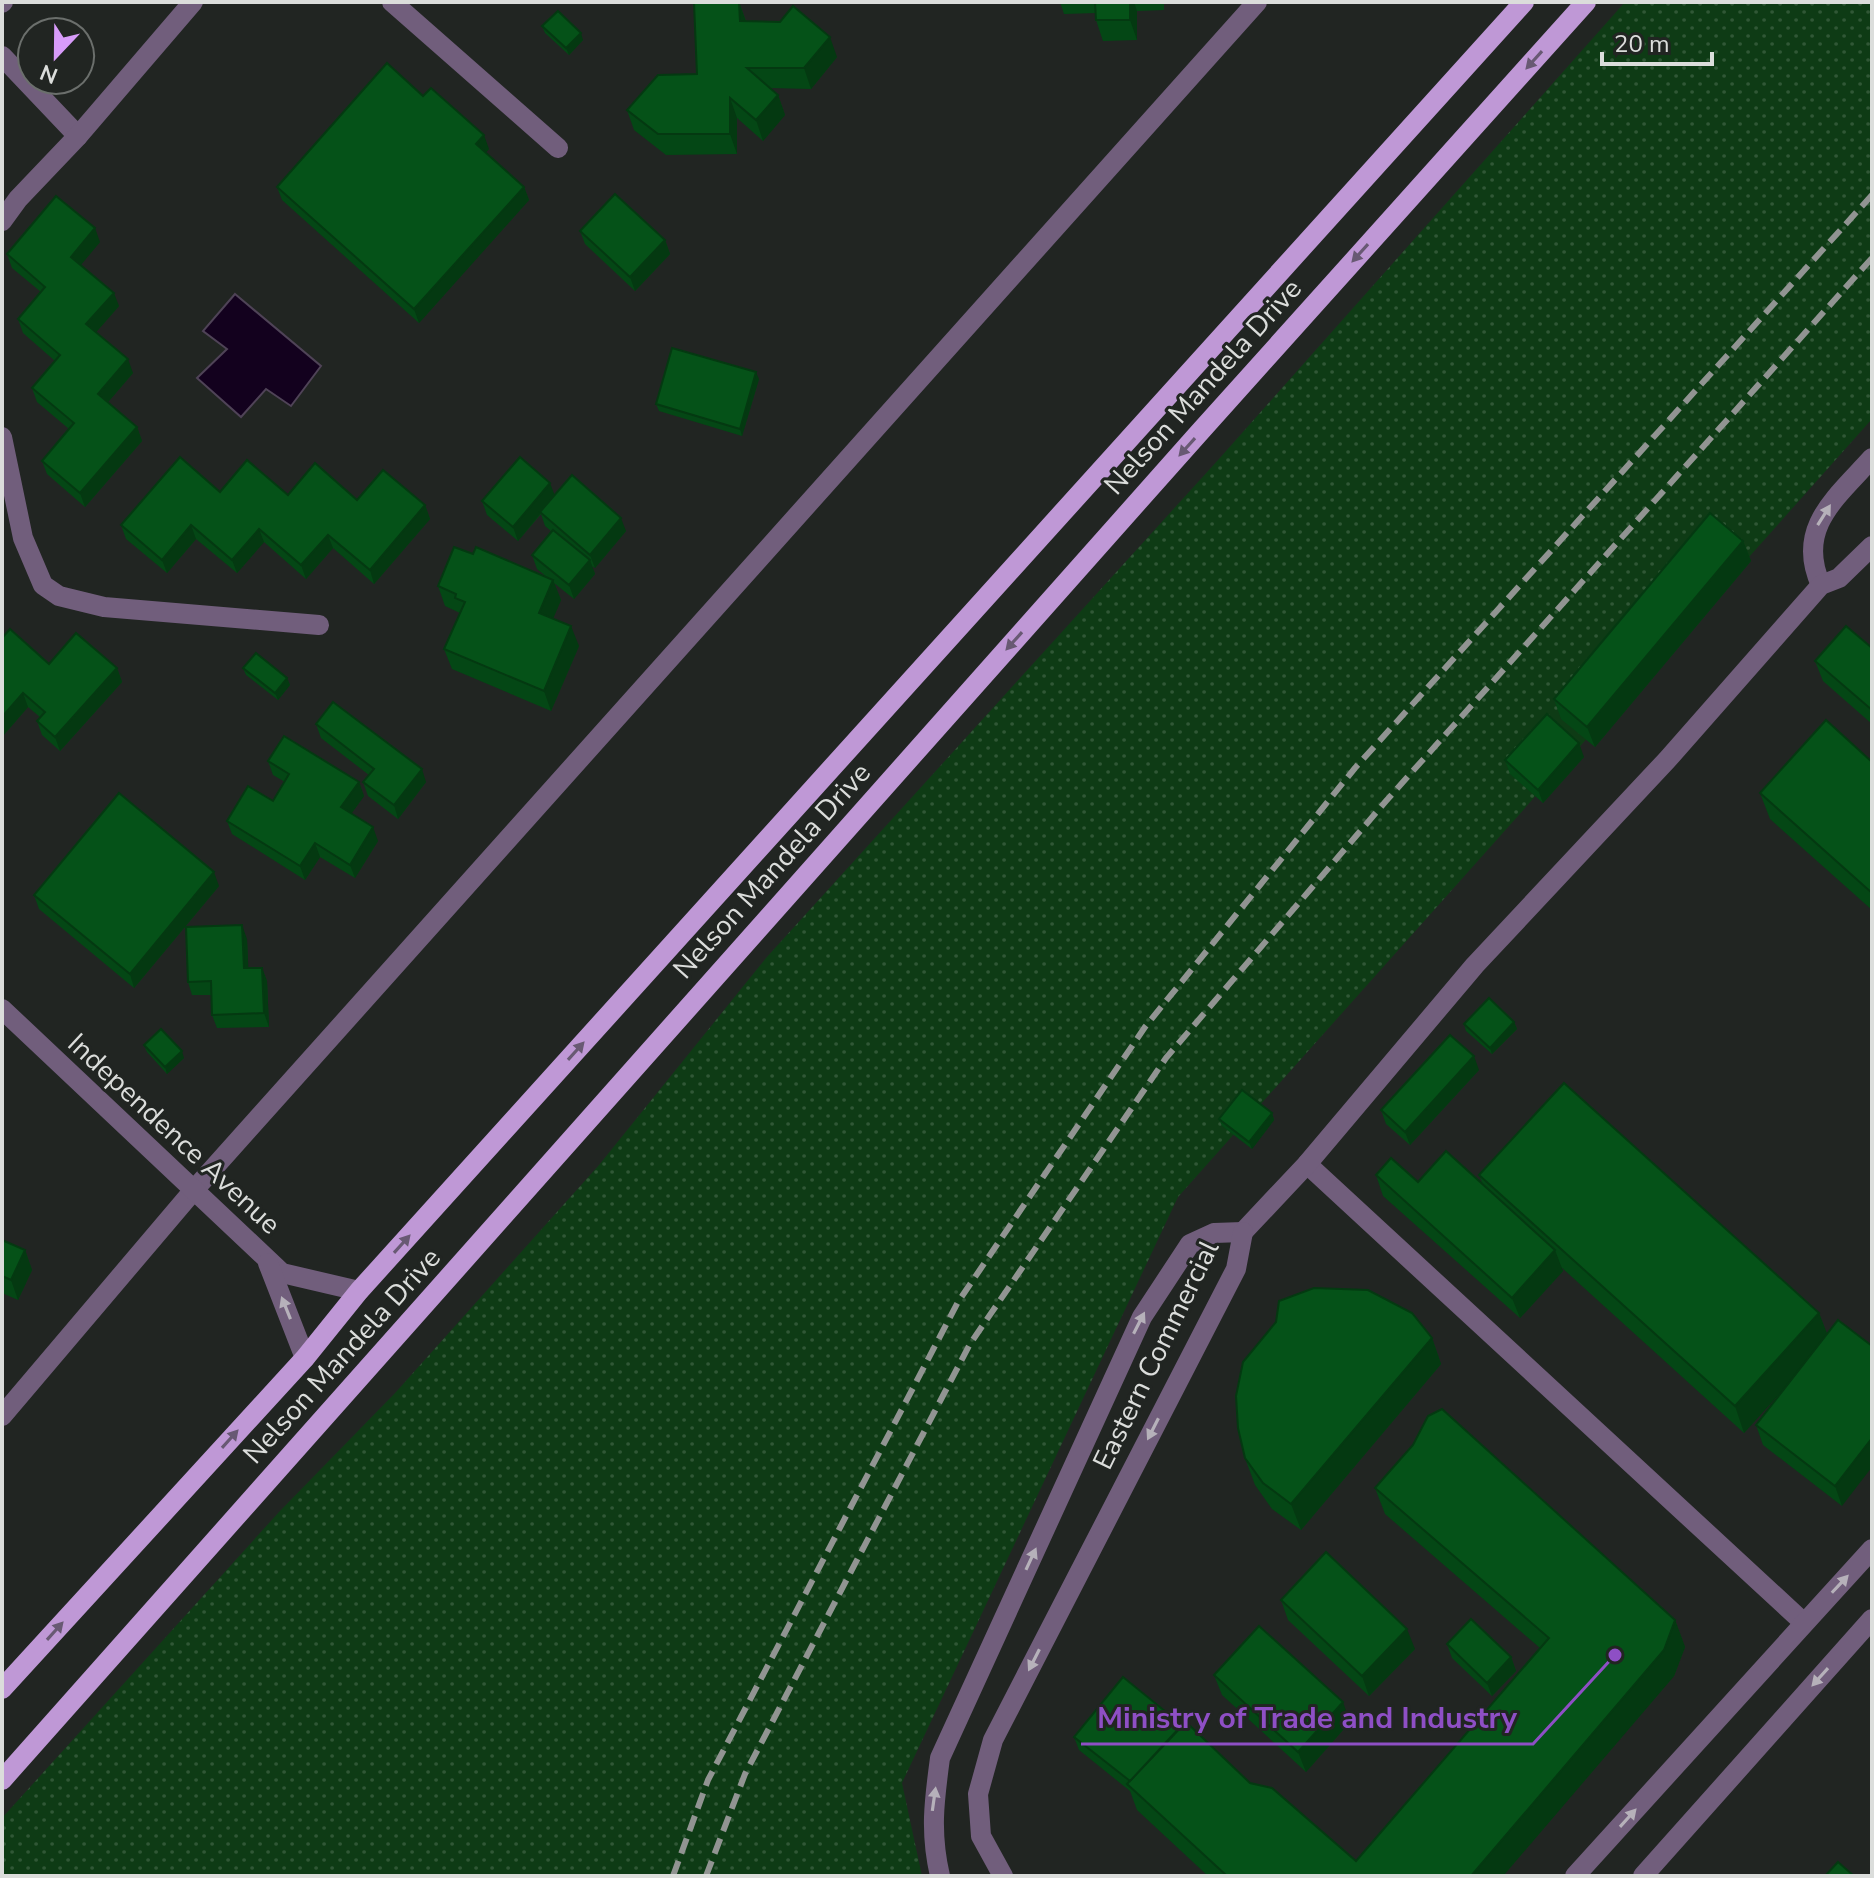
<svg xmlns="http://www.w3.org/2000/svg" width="1874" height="1878" viewBox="0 0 1874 1878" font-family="'Nunito Sans',sans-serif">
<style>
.grass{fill:url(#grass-dots)}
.water{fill:#13011e;stroke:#4f4357;stroke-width:2}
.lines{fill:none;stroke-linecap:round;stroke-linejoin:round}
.minor{stroke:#715e7c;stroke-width:20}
.tertiary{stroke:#715e7c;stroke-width:20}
.primary{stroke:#bf98d6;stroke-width:20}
.rail{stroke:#919492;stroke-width:6;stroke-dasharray:16 8;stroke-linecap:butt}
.wall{fill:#044715}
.shaded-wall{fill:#043911}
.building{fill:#055218;stroke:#043911;stroke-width:2}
.oneway{fill:#685973}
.oneway2{fill:#b6b1ba}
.labels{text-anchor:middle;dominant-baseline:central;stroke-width:6;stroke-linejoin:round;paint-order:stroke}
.street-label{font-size:28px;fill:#dbdddb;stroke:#212522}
.leader{fill:none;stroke:#8e4fc5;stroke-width:3}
.callout-dot{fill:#8e4fc5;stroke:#212522;stroke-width:3}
.callout-label{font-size:30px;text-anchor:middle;font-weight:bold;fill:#8e4fc5;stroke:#212522;stroke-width:6;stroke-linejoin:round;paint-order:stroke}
</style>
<defs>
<pattern id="grass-dots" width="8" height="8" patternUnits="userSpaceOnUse" patternTransform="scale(2)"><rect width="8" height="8" fill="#0e3b15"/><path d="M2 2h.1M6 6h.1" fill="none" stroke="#305736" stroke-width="1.8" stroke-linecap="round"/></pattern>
</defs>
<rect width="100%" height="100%" fill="#212522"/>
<!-- grass -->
<path class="grass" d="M1625 2H1872V419L1178 1197 902 1783 922 1876H2V1818L279 1512 396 1392 599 1165 766 958 1218 460Z"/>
<!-- water -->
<path class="water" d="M235 294 321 366 291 406 266 389 241 417 197 378 227 349 203 331Z"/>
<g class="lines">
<!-- minor -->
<g class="minor">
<path d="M392 2 558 148"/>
<path d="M2 3 3 2"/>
<path d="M2 56 78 136"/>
<path d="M2 221 18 199 78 136 193 2"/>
<path d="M2 437 23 538 43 585 59 596 104 607 319 625"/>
<path d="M1821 585C1795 528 1837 497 1872 458"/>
<path d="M1307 1164 1803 1622"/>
<path d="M1243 1232 1307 1164 1475 965 1667 760 1821 585 1839 578 1872 546"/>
<path d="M2 1416 193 1191 1257 2"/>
<path d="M940 1876C930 1833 934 1802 940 1758L1142 1317 1190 1244 1214 1233 1243 1232"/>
<path d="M1003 1876 981 1836 978 1794 993 1740 1236 1269 1243 1232"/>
<path d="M1575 1876 1872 1549"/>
<path d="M1643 1876 1872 1619"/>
</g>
<!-- tertiary -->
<g class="tertiary">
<path d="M2 1009 282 1273 359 1291"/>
<path d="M268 1263 305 1358"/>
</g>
<!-- primary -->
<g class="primary">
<path d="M2 1689 305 1358 359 1291 1524 2"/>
<path d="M2 1780 1198 434 1586 2"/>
</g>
<!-- rail -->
<g class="rail">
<path d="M673 1876 708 1780 958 1302 1145 1027 1355 768 1872 195"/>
<path d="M706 1876 745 1774 970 1344 1166 1058 1386 801 1872 258"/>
</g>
</g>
<!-- wall -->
<g class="wall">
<path d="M739 2 746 21 837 57 811 89 770 88 778 95 785 115 763 141 737 118V154L666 155 634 130 627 110 697 74Z"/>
<path d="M1060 2H1164V10L1137 11V40L1103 41 1096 20V13L1064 14Z"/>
<path d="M542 26 583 40 569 55 545 33Z"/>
<path d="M423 96 489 149 485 153 524 187 529 200 419 323 282 200 277 187Z"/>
<path d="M580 231 665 240 670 254 635 291 585 244Z"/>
<path d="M100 242 80 265 119 306 96 332 133 373 108 402 137 427 142 441 85 507 47 474 42 461 69 429 37 402 32 388 55 361 23 333 18 319 41 292 12 268 7 254Z"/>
<path d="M759 379 742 436 659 411 656 404Z"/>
<path d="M220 492 288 495 425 505 430 519 374 584 333 548 306 579 264 542 237 573 196 539 167 573 126 539 121 525Z"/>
<path d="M555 495 626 531 595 568 592 566 595 574 574 599 554 583 561 600 553 618 579 646 551 711 452 669 444 649 460 613 445 606 438 586 473 554 548 578 537 569 532 555 551 531 545 526 541 514 518 541 487 515 482 501Z"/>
<path d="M1743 541 1751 561 1595 747 1561 719 1554 699Z"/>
<path d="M2 638 49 664 117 668 122 682 60 751 42 735 37 721 40 717 28 707 2 737Z"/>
<path d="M1872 648V724L1823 681 1815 661Z"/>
<path d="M243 668 287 678 290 685 278 700 246 675Z"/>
<path d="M316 724 426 782 398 819 368 796 363 782 369 775 321 738Z"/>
<path d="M1584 757 1543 803 1510 774 1505 760Z"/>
<path d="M268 761 359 782 364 796 351 814 378 841 355 878 320 857 305 880 232 834 227 821 273 801 285 782 273 775Z"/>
<path d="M1872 762V910L1770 819 1760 793Z"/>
<path d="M219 886 134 988 39 909 34 895Z"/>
<path d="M247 939 248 968H262L267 981 269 1027 217 1028 212 1015 211 995H192L188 982Z"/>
<path d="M1514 1022 1517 1029 1492 1054 1466 1031 1464 1024Z"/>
<path d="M144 1045 184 1058 167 1074 147 1052Z"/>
<path d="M1479 1070 1410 1145 1386 1124 1381 1110Z"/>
<path d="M1272 1113 1274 1120 1252 1149 1222 1126 1219 1119Z"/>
<path d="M1376 1175 1418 1182 1483 1185 1479 1175 1819 1313 1827 1334 1842 1506 1763 1445 1756 1425 1786 1386 1744 1433 1561 1267 1563 1271 1520 1318 1383 1196Z"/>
<path d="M2 1240 25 1250 32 1270 18 1300 2 1293Z"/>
<path d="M1432 1338 1441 1364 1301 1530 1272 1509 1255 1485 1245 1458Z"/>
<path d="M1375 1488 1675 1620 1685 1647 1674 1676 1503 1876H1208L1137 1810 1130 1791 1079 1750 1074 1737 1250 1783 1356 1861 1540 1648 1385 1514Z"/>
<path d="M1281 1600 1415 1649 1369 1696 1288 1620Z"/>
<path d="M1447 1644 1511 1657 1516 1671 1492 1696 1452 1658Z"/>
<path d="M1214 1675 1350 1722 1306 1772 1222 1695Z"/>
</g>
<!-- shaded-wall -->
<g class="shaded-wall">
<path d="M739 2 746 22 740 21Z"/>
<path d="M1130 2H1134L1137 11V40L1130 20Z"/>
<path d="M581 33 583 40 569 55 566 48Z"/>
<path d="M830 37 837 57 811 89 804 68Z"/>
<path d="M778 95 785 115 763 141 756 120Z"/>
<path d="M730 98 737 118V154L730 134Z"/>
<path d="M484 135 489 149 481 158 476 144Z"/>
<path d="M524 187 529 200 419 323 414 309Z"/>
<path d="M95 228 100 242 76 271 71 257Z"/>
<path d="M665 240 670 254 635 291 630 277Z"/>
<path d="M114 293 119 306 91 338 86 324Z"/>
<path d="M128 359 133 373 103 408 98 394Z"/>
<path d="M756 372 759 379 742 436 740 429Z"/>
<path d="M137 427 142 441 85 507 80 493Z"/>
<path d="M550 483 555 496 518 541 513 527Z"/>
<path d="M425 505 430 519 374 584 370 570Z"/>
<path d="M621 518 626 531 595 568 590 555Z"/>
<path d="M191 525 196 539 167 573 162 560Z"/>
<path d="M259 529 264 542 237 573 232 560Z"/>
<path d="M328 535 333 548 306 579 301 565Z"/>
<path d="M1743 541 1751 561 1595 747 1587 727Z"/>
<path d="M590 560 595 574 574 599 569 585Z"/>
<path d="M553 580 561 600 547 633 539 613Z"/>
<path d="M571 626 579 646 551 711 544 691Z"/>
<path d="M117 668 122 682 60 751 55 737Z"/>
<path d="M287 678 290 685 278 700 275 693Z"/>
<path d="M23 693 28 707 2 737V717Z"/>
<path d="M1579 743 1584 757 1543 803 1538 790Z"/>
<path d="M422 769 426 782 398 819 394 805Z"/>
<path d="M359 782 364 796 346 821 341 807Z"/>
<path d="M373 827 378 841 355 878 350 865Z"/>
<path d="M315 843 320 857 305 880 300 866Z"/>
<path d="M214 872 219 886 134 988 130 974Z"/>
<path d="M242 925 247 939 249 982 244 968Z"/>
<path d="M262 968 267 981 269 1027 264 1013Z"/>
<path d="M1514 1022 1517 1029 1492 1054 1490 1048Z"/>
<path d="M182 1051 184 1058 167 1074 165 1067Z"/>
<path d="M1474 1056 1479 1070 1410 1145 1405 1132Z"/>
<path d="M1272 1113 1274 1120 1252 1149 1249 1142Z"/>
<path d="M25 1250 32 1270 18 1300 11 1280Z"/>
<path d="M1555 1250 1563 1271 1520 1318 1512 1298Z"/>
<path d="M1819 1313 1829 1339 1744 1433 1735 1406Z"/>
<path d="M1432 1338 1441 1364 1301 1530 1291 1504Z"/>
<path d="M1872 1438V1467L1842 1506 1835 1486Z"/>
<path d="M1675 1620 1685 1647 1674 1676 1503 1876H1471Z"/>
<path d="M1407 1629 1415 1649 1369 1696 1362 1676Z"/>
<path d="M1511 1657 1516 1671 1492 1696 1487 1683Z"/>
<path d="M1343 1702 1350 1722 1306 1772 1298 1752Z"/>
</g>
<!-- building -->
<g class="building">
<path d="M739 2 740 21 780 22 793 6 830 37 804 68H747L778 95 756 120 730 98V134H658L627 110 658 75 697 74 694 3Z"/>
<path d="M1095 2H1130V20H1096Z"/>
<path d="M558 11 581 33 566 48 542 26Z"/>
<path d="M387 63 423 96 431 88 484 135 476 144 524 187 414 309 277 187Z"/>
<path d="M615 194 665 240 630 277 580 231Z"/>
<path d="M56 196 95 228 71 257 114 293 86 324 128 359 98 394 137 427 80 493 42 461 74 423 32 388 60 355 18 319 45 287 7 254Z"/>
<path d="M672 348 756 372 740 429 656 404Z"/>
<path d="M180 457 220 492 247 460 288 495 315 463 357 500 383 470 425 505 370 570 328 535 301 565 259 529 232 560 191 525 162 560 121 525Z"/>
<path d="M520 457 550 483 513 527 482 501Z"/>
<path d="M572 475 621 518 590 555 540 512Z"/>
<path d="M1710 513 1743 541 1587 727 1554 699Z"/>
<path d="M553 530 590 560 569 585 532 555Z"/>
<path d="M454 547 473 554 476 547 553 580 539 613 571 626 544 691 444 649 465 602 455 598 456 594 438 586Z"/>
<path d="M1846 626 1872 648V710L1815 661Z"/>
<path d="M10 629 49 664 76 633 117 668 55 737 37 721 45 712 23 693 2 717V638Z"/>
<path d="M256 653 287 678 275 693 243 668Z"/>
<path d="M333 702 422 769 394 805 363 782 374 769 316 724Z"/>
<path d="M1547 714 1579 743 1538 790 1505 760Z"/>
<path d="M1826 720 1872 762V893L1760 793Z"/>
<path d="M284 736 359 782 341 807 373 827 350 865 315 843 300 866 227 821 248 786 273 801 289 774 268 761Z"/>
<path d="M119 793 214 872 130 974 34 895Z"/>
<path d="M242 925 244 968H262L264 1013 212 1015 211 981 188 982 186 927Z"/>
<path d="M1489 998 1514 1022 1490 1048 1464 1024Z"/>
<path d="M161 1029 182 1051 165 1067 144 1045Z"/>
<path d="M1450 1035 1474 1056 1405 1132 1381 1110Z"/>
<path d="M1564 1083 1819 1313 1735 1406 1479 1175Z"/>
<path d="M1242 1090 1272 1113 1249 1142 1219 1119Z"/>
<path d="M1446 1151 1555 1250 1512 1298 1376 1175 1391 1158 1418 1182Z"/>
<path d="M2 1240 25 1250 11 1280 2 1276Z"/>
<path d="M1314 1288 1368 1290 1412 1313 1432 1338 1291 1504 1263 1483 1245 1458 1238 1428 1236 1396 1243 1362 1276 1322 1279 1301Z"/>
<path d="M1838 1320 1872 1346V1438L1835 1486 1756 1425Z"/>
<path d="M1442 1409 1675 1620 1664 1650 1471 1876H1227L1127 1784 1186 1722 1250 1783 1272 1788 1356 1861 1549 1638 1375 1488 1413 1445 1428 1416Z"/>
<path d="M1326 1552 1407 1629 1362 1676 1281 1600Z"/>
<path d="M1471 1619 1511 1657 1487 1683 1447 1644Z"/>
<path d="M1259 1626 1343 1702 1298 1752 1214 1675Z"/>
<path d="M1123 1677 1182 1725 1130 1781 1074 1737Z"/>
<path d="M1838 1862 1854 1876H1825Z"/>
</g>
<!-- one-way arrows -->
<defs><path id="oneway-solid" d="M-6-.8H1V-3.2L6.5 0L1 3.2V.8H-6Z" transform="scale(2)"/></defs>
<g class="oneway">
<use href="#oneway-solid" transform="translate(1534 60) rotate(132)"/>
<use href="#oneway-solid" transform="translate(1360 253) rotate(132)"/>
<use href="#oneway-solid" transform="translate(1187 447) rotate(132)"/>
<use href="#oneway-solid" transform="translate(1014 641) rotate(132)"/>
<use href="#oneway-solid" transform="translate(576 1051) rotate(-48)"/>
<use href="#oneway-solid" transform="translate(402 1244) rotate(-48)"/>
<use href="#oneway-solid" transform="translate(230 1439) rotate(-48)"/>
<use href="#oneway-solid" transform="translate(55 1631) rotate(-48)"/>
</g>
<g class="oneway2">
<use href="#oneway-solid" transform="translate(1824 515) rotate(-58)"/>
<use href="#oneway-solid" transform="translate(286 1308) rotate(-112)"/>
<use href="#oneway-solid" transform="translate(1139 1323) rotate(-63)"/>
<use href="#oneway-solid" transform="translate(1153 1429) rotate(117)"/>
<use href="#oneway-solid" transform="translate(1031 1559) rotate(-65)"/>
<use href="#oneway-solid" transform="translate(1840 1584) rotate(-47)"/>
<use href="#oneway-solid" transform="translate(1034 1660) rotate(117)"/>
<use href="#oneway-solid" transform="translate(1820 1677) rotate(132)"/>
<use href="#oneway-solid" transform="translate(934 1799) rotate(-82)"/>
<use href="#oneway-solid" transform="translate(1628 1818) rotate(-48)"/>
</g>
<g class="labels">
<!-- street labels -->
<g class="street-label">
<text transform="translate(1203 387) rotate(-48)">Nelson Mandela Drive</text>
<text transform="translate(772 871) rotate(-48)">Nelson Mandela Drive</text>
<text transform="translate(174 1134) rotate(43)">Independence Avenue</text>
<text transform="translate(1156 1355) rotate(-64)">Eastern Commercial</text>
<text transform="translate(342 1356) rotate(-48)">Nelson Mandela Drive</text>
</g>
</g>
<!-- callouts -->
<path class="leader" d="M1615 1655L1533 1744H1081"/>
<circle class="callout-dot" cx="1615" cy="1655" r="8"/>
<g class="callout-label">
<text x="1307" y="1728">Ministry of Trade and Industry</text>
</g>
<!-- border -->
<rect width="1874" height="1878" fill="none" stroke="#dbdddb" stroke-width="8"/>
<!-- north arrow -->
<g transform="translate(56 56) rotate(202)"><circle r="38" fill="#212522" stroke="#6b6f6c" stroke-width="2"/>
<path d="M0-6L14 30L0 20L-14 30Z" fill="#d79bf9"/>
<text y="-12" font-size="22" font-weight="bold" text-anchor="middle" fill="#dbdddb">N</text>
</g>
<!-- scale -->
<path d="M1602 52v12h110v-12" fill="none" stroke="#dbdddb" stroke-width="4"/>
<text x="1614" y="52" font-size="24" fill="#dbdddb" stroke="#212522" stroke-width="6" paint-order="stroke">20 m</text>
</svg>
